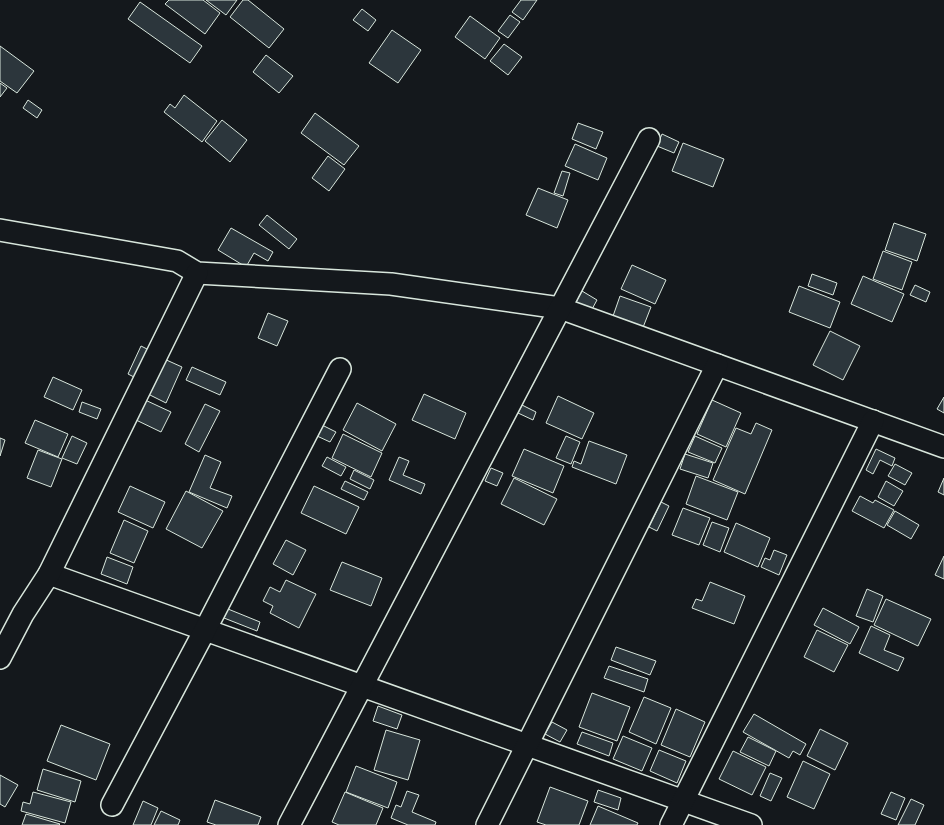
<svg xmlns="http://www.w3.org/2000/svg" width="944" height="825" viewBox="0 0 944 825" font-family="'IBM Plex Sans',sans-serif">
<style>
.building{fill:#2c363c;stroke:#d8e6dc}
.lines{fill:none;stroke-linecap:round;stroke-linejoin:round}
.minor-casing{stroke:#d8e6dc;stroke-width:24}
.minor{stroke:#14181c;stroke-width:21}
</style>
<rect width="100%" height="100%" fill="#14181c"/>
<!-- building -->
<g class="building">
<path d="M169 0H203L220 13 205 34 165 4Z"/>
<path d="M206 0H237L226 15Z"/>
<path d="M243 0H248L284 29 269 48 230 17Z"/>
<path d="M521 0H537L523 20 512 12Z"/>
<path d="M140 2 202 46 190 63 128 19Z"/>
<path d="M362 9 376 20 368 31 353 20Z"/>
<path d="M510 15 520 22 508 38 498 31Z"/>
<path d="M470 16 500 38 485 59 455 37Z"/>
<path d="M392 30 421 50 398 83 369 63Z"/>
<path d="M504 44 522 57 508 75 490 61Z"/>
<path d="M0 46 34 71 17 93 0 81Z"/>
<path d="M266 55 293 76 279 93 253 72Z"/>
<path d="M0 83 7 88 0 97Z"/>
<path d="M184 95 217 121 202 142 164 112 170 104 175 108Z"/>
<path d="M28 100 42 110 37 118 23 108Z"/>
<path d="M315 113 359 146 344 165 301 133Z"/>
<path d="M222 120 247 140 230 162 205 141Z"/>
<path d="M578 123 603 132 596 149 572 139Z"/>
<path d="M662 134 679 142 674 153 657 146Z"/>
<path d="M683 143 724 159 713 187 672 171Z"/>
<path d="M575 144 607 158 598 180 565 166Z"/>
<path d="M328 156 345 169 329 191 312 178Z"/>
<path d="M562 171 570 173 563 196 554 193Z"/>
<path d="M538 188 568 200 557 228 526 215Z"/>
<path d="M267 215 297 239 289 249 259 225Z"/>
<path d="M894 223 926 234 917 261 885 250Z"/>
<path d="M231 228 273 252 268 261 254 253 246 267 218 250Z"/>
<path d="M883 251 912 262 902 290 873 279Z"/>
<path d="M632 265 666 280 655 304 621 289Z"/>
<path d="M812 274 837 283 833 295 808 286Z"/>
<path d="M863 276 904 294 892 322 851 304Z"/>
<path d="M915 285 930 292 926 302 910 295Z"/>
<path d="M799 286 840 302 830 328 789 312Z"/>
<path d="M582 291 597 300 591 311 576 302Z"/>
<path d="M620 296 651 307 642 330 612 319Z"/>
<path d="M268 313 288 321 277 346 258 338Z"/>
<path d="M830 331 860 346 843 380 813 365Z"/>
<path d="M141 346 151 351 138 379 128 374Z"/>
<path d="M162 358 182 367 166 403 146 393Z"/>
<path d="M192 367 226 382 220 395 186 380Z"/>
<path d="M53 377 82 390 73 410 44 397Z"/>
<path d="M424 394 466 413 455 439 412 420Z"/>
<path d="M558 396 594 413 582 439 546 423Z"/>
<path d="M944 397V413L937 409Z"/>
<path d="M143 399 171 412 161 432 134 419Z"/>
<path d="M712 400 741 413 726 447 697 434Z"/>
<path d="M82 402 101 409 97 419 79 412Z"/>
<path d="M357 403 396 424 382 451 343 430Z"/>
<path d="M205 404 220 411 199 452 185 444Z"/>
<path d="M522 405 536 412 533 420 518 413Z"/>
<path d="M35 420 68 434 58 457 25 443Z"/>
<path d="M756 423 772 430 745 494 713 480 736 428 751 434Z"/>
<path d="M322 425 336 432 330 442 317 436Z"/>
<path d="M343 434 382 453 371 477 332 458Z"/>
<path d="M72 436 87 443 77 464 62 458Z"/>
<path d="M566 436 580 442 571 464 556 458Z"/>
<path d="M695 436 722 448 715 463 688 452Z"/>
<path d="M0 438 5 440 0 456Z"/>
<path d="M589 441 627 455 616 484 572 467 574 461 581 464Z"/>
<path d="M524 449 564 466 553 493 512 476Z"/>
<path d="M876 449 895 458 892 466 880 460 873 474 866 470Z"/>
<path d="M38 450 62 459 51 487 27 478Z"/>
<path d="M685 454 713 463 708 478 680 469Z"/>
<path d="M205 455 221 462 210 488 232 496 227 508 189 492Z"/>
<path d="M327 457 346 467 341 476 322 466Z"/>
<path d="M399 457 409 461 403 475 425 484 421 494 389 480Z"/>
<path d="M895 464 912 473 905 485 888 476Z"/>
<path d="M491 468 503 473 497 486 485 481Z"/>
<path d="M354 470 374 480 370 489 350 479Z"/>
<path d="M696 476 738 492 727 520 686 504Z"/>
<path d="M514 478 557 499 544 525 501 504Z"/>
<path d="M944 478V495L938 492Z"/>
<path d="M345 481 368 492 364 500 341 489Z"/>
<path d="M886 481 903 491 894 506 878 497Z"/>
<path d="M130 486 165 502 153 528 118 512Z"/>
<path d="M314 486 359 507 346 534 301 513Z"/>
<path d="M186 491 223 511 202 548 166 529Z"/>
<path d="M860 496 873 503 875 500 894 510 884 528 852 511Z"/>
<path d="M661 502 669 506 657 531 649 527Z"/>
<path d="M683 508 710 518 699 545 672 535Z"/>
<path d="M895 511 919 525 911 539 887 525Z"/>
<path d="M124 520 148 531 134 563 110 553Z"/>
<path d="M712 522 729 528 720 552 703 545Z"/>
<path d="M736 523 770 538 758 567 724 552Z"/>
<path d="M286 540 306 550 293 575 273 564Z"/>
<path d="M774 550 787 555 779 575 761 567 765 558 770 560Z"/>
<path d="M944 556V579L935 575Z"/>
<path d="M107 557 133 567 127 584 101 574Z"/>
<path d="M342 562 382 578 371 606 330 590Z"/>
<path d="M286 580 316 594 299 628 270 613 273 606 263 601 270 587 280 592Z"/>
<path d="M710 582 745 596 734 624 692 608 696 599 702 601Z"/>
<path d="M867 589 883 596 873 622 856 616Z"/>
<path d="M886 599 931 619 918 646 874 625Z"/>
<path d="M823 608 859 627 850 644 814 625Z"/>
<path d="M228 609 260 622 257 631 224 618Z"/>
<path d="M871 626 890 635 884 650 904 658 898 671 859 653Z"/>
<path d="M817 630 848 645 834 672 804 657Z"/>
<path d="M616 647 656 661 650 675 611 660Z"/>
<path d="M609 666 648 679 644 692 604 678Z"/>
<path d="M592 693 630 707 617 741 579 727Z"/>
<path d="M644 697 671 708 656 744 629 732Z"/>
<path d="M378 706 402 715 397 729 373 721Z"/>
<path d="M676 709 705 722 690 757 661 745Z"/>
<path d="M754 714 806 744 800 755 793 751 789 758 743 732Z"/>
<path d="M552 722 567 730 560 742 545 734Z"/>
<path d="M61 725 110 744 96 780 47 761Z"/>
<path d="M820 729 848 743 835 770 807 756Z"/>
<path d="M386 730 420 740 408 780 374 770Z"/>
<path d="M582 732 613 743 609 756 577 744Z"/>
<path d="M623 736 652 748 642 771 613 759Z"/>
<path d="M748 737 776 751 769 766 740 752Z"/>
<path d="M659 750 686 761 677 783 650 771Z"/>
<path d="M733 751 766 767 752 795 719 779Z"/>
<path d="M803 761 830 774 814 809 787 797Z"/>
<path d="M356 766 397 782 388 808 346 792Z"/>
<path d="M43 769 81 781 75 802 37 790Z"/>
<path d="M770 773 782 778 771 801 760 796Z"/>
<path d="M0 775 18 785 5 807 0 804Z"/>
<path d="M550 787 588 801 579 825H546L537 822Z"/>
<path d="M598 790 621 798 618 810 594 802Z"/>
<path d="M407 791 419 795 412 812 436 822 435 825H408L391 818 396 805 401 807Z"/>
<path d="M33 792 71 802 65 823 21 811 23 802 30 804Z"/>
<path d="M345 792 383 808 376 825H339L332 822Z"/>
<path d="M891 792 905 798 896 820 881 814Z"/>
<path d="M911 799 924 805 915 825H898Z"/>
<path d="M215 800 261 817 258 825H216L207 822Z"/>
<path d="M143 801 158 808 151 825H133Z"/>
<path d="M598 806 638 823 637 825H590Z"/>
<path d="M161 811 180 820 178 825H154Z"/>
<path d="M26 814 60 824 59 825H22Z"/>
</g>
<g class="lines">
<defs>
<g id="minor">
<path d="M0 230 177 261 197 273 391 284 560 308 944 447"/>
<path d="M49 574 751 825"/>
<path d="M0 658 23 614 49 574 197 273"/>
<path d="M112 805 205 630 340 369"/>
<path d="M289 825 649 139"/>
<path d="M487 825 717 365"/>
<path d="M671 825 873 421"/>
</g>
</defs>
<!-- minor casing -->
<use href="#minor" class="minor-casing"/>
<!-- minor -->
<use href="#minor" class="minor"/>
</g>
</svg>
